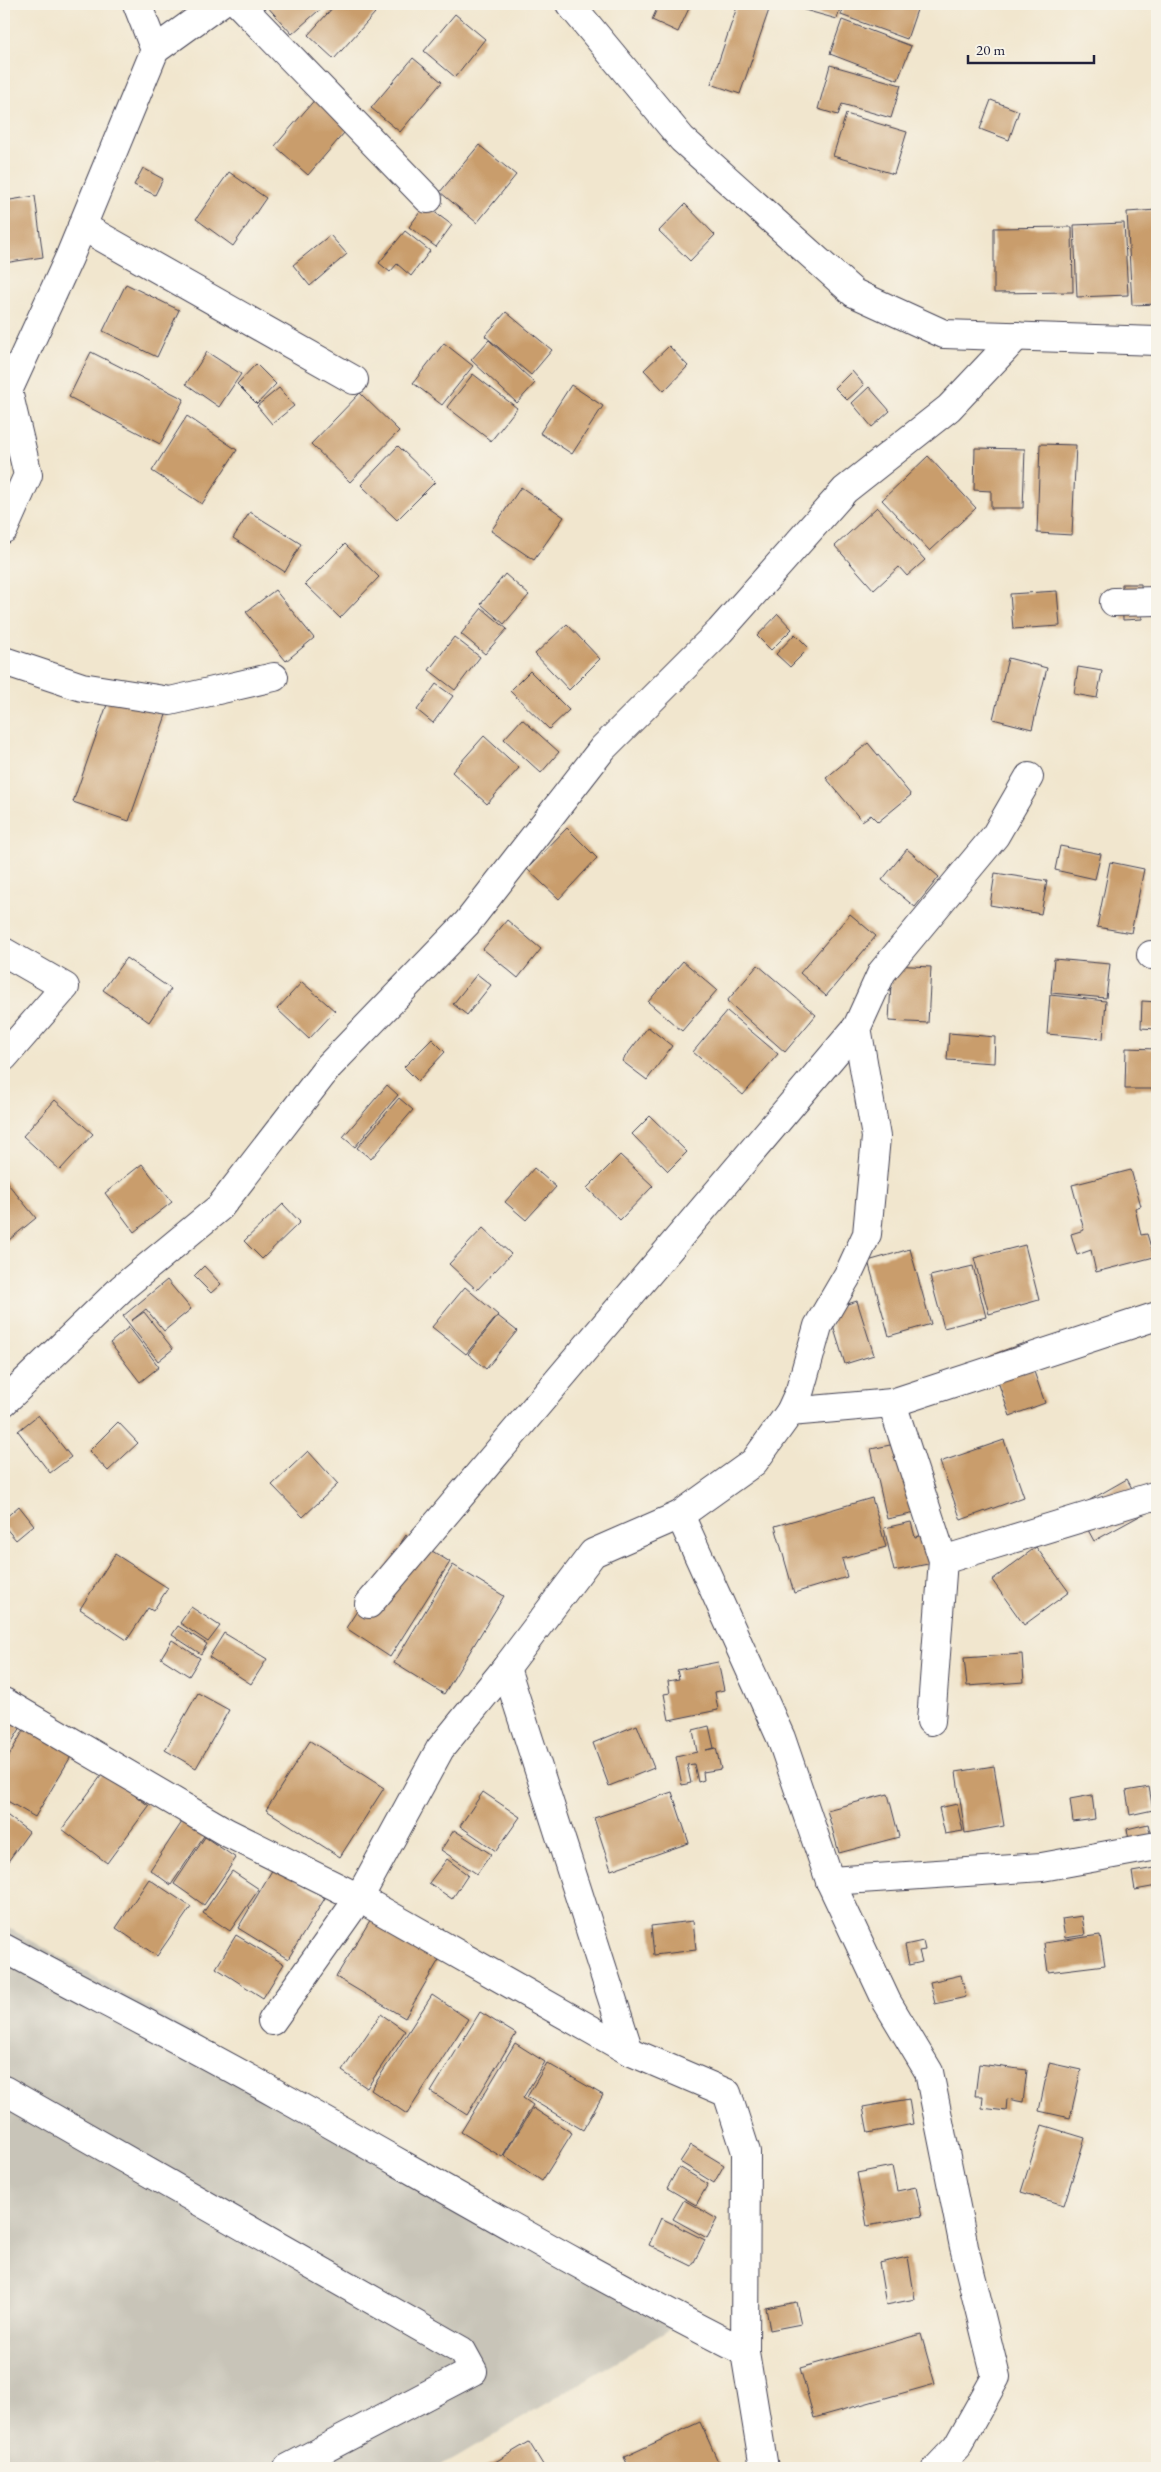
<svg xmlns="http://www.w3.org/2000/svg" width="1161" height="2472" viewBox="0 0 1161 2472" font-family="'EB Garamond',serif">
<style>
.industrial{fill:#c8c4b8}
.building{fill:#c99d6c}
.lines{fill:none;stroke-linecap:round;stroke-linejoin:round}
.minor-casing{stroke:#413f51;stroke-width:30}
.minor{stroke:#fff;stroke-width:28}
</style>
<rect width="100%" height="100%" fill="#f7f3e8"/>
<filter id="ink" filterUnits="userSpaceOnUse"><feTurbulence type="fractalNoise" baseFrequency=".02" numOctaves="2"/><feDisplacementMap in="SourceGraphic" scale="10" xChannelSelector="R" yChannelSelector="G"/><feConvolveMatrix kernelMatrix="1 2 1 2 8 2 1 2 1" color-interpolation-filters="sRGB"/></filter>
<filter id="wash" filterUnits="userSpaceOnUse"><feTurbulence type="fractalNoise" baseFrequency=".0096" numOctaves="4" result="noise"/><feDisplacementMap in="SourceGraphic" scale="20" xChannelSelector="R" yChannelSelector="G"/><feGaussianBlur stdDeviation="1.12" result="paint"/><feColorMatrix in="noise" values="0 0 0 0 0 0 0 0 0 0 0 0 0 0 0 0 0 1.4 0 .05"/><feComposite in="paint" operator="in"/></filter>
<g filter="url(#wash)">
<rect width="100%" height="100%" fill="#f1e6ce"/>
<!-- industrial -->
<path class="industrial" d="M4 1925 692 2316 438 2468H4Z"/>
<g id="blocks">
<!-- building -->
<g class="building">
<path d="M265 4H326L292 34Z"/>
<path d="M336 4H365L375 13 334 59 308 35Z"/>
<path d="M659 4H691L678 32 652 20Z"/>
<path d="M738 4H771L740 94 711 84Z"/>
<path d="M783 4H841L837 19Z"/>
<path d="M845 4H919L907 39 841 15Z"/>
<path d="M455 14 485 39 455 77 424 51Z"/>
<path d="M842 20 911 46 898 80 830 54Z"/>
<path d="M413 58 442 82 400 132 371 108Z"/>
<path d="M830 65 901 85 891 118 842 104 838 115 818 109Z"/>
<path d="M323 90 356 119 308 175 275 146Z"/>
<path d="M991 100 1019 111 1009 140 980 129Z"/>
<path d="M846 114 907 132 894 174 833 156Z"/>
<path d="M479 145 516 175 477 223 440 192Z"/>
<path d="M143 168 163 179 155 195 134 185Z"/>
<path d="M229 172 266 198 233 246 196 219Z"/>
<path d="M35 196 43 257 4 263V201Z"/>
<path d="M685 204 715 235 690 261 659 231Z"/>
<path d="M425 205 452 225 436 247 409 227Z"/>
<path d="M1157 210V304L1132 305 1127 212Z"/>
<path d="M1124 223 1128 295 1077 297 1074 225Z"/>
<path d="M1072 227 1073 292 994 293V228Z"/>
<path d="M405 231 430 251 411 276 397 264 390 272 379 263Z"/>
<path d="M330 235 347 254 310 286 293 265Z"/>
<path d="M126 284 179 310 157 357 103 331Z"/>
<path d="M506 312 552 350 531 375 485 336Z"/>
<path d="M489 340 535 383 517 403 471 360Z"/>
<path d="M444 343 473 366 442 405 413 383Z"/>
<path d="M669 346 688 366 664 391 644 370Z"/>
<path d="M91 352 184 399 160 444 69 397Z"/>
<path d="M207 352 241 374 219 407 186 384Z"/>
<path d="M256 364 276 384 257 404 237 384Z"/>
<path d="M852 371 864 385 847 400 835 388Z"/>
<path d="M473 374 517 408 491 441 447 407Z"/>
<path d="M571 385 603 406 572 454 540 433Z"/>
<path d="M869 387 890 411 872 427 852 403Z"/>
<path d="M279 388 294 406 272 424 257 406Z"/>
<path d="M360 393 399 431 350 482 311 444Z"/>
<path d="M187 416 237 450 202 504 152 471Z"/>
<path d="M1040 444 1076 445 1072 535 1037 533Z"/>
<path d="M398 446 435 482 397 520 361 485Z"/>
<path d="M975 448 1025 449 1023 508H991V491L974 490Z"/>
<path d="M928 456 976 508 930 551 882 500Z"/>
<path d="M521 487 564 517 534 560 491 531Z"/>
<path d="M877 507 925 560 907 576 899 567 874 590 835 546Z"/>
<path d="M250 512 301 544 285 572 233 538Z"/>
<path d="M345 544 379 577 340 618 305 584Z"/>
<path d="M505 574 529 595 504 624 481 604Z"/>
<path d="M1122 584H1141L1142 619 1123 620Z"/>
<path d="M275 590 314 638 286 661 246 612Z"/>
<path d="M1057 591 1060 626 1013 629 1010 594Z"/>
<path d="M482 608 507 629 485 654 461 634Z"/>
<path d="M778 614 792 629 771 650 757 636Z"/>
<path d="M567 624 600 659 569 690 535 654Z"/>
<path d="M795 634 809 648 790 667 776 654Z"/>
<path d="M454 637 480 657 455 690 429 670Z"/>
<path d="M1008 658 1047 668 1032 729 993 719Z"/>
<path d="M1078 667 1102 671 1097 698 1074 694Z"/>
<path d="M530 671 569 710 549 729 510 691Z"/>
<path d="M436 684 453 696 433 723 417 710Z"/>
<path d="M110 696 166 715 129 821 73 802Z"/>
<path d="M522 719 559 752 541 773 504 739Z"/>
<path d="M484 736 519 768 487 804 452 772Z"/>
<path d="M868 743 911 795 878 822 871 815 862 821 826 778Z"/>
<path d="M567 828 597 858 559 899 527 869Z"/>
<path d="M1060 846 1101 854 1095 879 1055 870Z"/>
<path d="M907 849 939 877 915 907 882 880Z"/>
<path d="M1110 862 1144 869 1131 933 1097 927Z"/>
<path d="M995 873 1047 881 1041 914 990 905Z"/>
<path d="M850 914 876 936 826 996 800 973Z"/>
<path d="M507 920 541 949 518 978 483 949Z"/>
<path d="M126 958 171 989 149 1022 103 990Z"/>
<path d="M1054 959 1110 964 1106 998 1051 993Z"/>
<path d="M683 961 717 990 682 1031 648 1002Z"/>
<path d="M758 965 816 1015 785 1052 727 1001Z"/>
<path d="M892 965 931 967 928 1023 889 1021Z"/>
<path d="M477 974 491 985 467 1015 453 1004Z"/>
<path d="M302 982 335 1011 309 1039 277 1009Z"/>
<path d="M1050 995 1106 1001 1103 1039 1047 1034Z"/>
<path d="M1142 1001 1157 1002V1029L1141 1028Z"/>
<path d="M727 1011 778 1054 743 1095 693 1052Z"/>
<path d="M648 1027 672 1046 647 1080 622 1061Z"/>
<path d="M949 1033 995 1037 994 1063 947 1060Z"/>
<path d="M432 1039 445 1052 418 1081 404 1067Z"/>
<path d="M1126 1048 1157 1049V1089H1125Z"/>
<path d="M387 1085 398 1095 355 1147 343 1137Z"/>
<path d="M399 1098 413 1110 371 1159 357 1148Z"/>
<path d="M55 1100 93 1134 60 1170 23 1136Z"/>
<path d="M650 1116 687 1152 668 1171 632 1134Z"/>
<path d="M620 1155 653 1186 620 1220 587 1188Z"/>
<path d="M142 1164 172 1202 134 1232 105 1193Z"/>
<path d="M534 1168 556 1187 526 1220 505 1202Z"/>
<path d="M1131 1170 1141 1206 1135 1208 1141 1235 1147 1234 1154 1257 1096 1272 1091 1250 1077 1255 1071 1234 1084 1230 1072 1185Z"/>
<path d="M4 1179 36 1218 4 1244Z"/>
<path d="M283 1204 300 1222 262 1259 244 1241Z"/>
<path d="M483 1228 511 1254 477 1290 449 1264Z"/>
<path d="M1025 1245 1039 1300 989 1314 974 1258Z"/>
<path d="M910 1249 931 1324 889 1336 868 1261Z"/>
<path d="M204 1266 221 1284 211 1293 194 1276Z"/>
<path d="M973 1266 986 1317 944 1328 930 1276Z"/>
<path d="M167 1280 191 1309 164 1331 146 1309 131 1321 144 1312 173 1349 158 1361 123 1316Z"/>
<path d="M465 1287 498 1315 466 1354 432 1327Z"/>
<path d="M857 1301 874 1355 845 1364 828 1310Z"/>
<path d="M498 1316 517 1331 486 1369 468 1354Z"/>
<path d="M129 1327 159 1367 140 1382 110 1343Z"/>
<path d="M1024 1343 1045 1403 1010 1416 989 1356Z"/>
<path d="M38 1415 71 1457 50 1473 18 1431Z"/>
<path d="M118 1422 138 1443 108 1471 89 1451Z"/>
<path d="M914 1440 930 1510 887 1519 871 1449Z"/>
<path d="M1004 1440 1024 1497 961 1520 940 1462Z"/>
<path d="M308 1451 338 1484 303 1517 272 1485Z"/>
<path d="M1127 1479 1145 1513 1094 1541 1076 1508Z"/>
<path d="M872 1498 886 1547 842 1559 847 1577 794 1593 775 1526Z"/>
<path d="M19 1506 34 1525 16 1540 4 1526V1519Z"/>
<path d="M911 1522 915 1537 928 1534 947 1560 894 1571 884 1528Z"/>
<path d="M406 1535 450 1562 390 1657 346 1628Z"/>
<path d="M1036 1547 1069 1592 1024 1625 992 1580Z"/>
<path d="M115 1554 168 1588 153 1611 148 1608 127 1640 80 1609Z"/>
<path d="M453 1565 504 1596 444 1694 394 1663Z"/>
<path d="M191 1607 220 1626 208 1642 180 1623Z"/>
<path d="M178 1626 207 1644 201 1654 172 1635Z"/>
<path d="M224 1633 267 1659 251 1684 209 1657Z"/>
<path d="M172 1640 200 1658 189 1676 161 1658Z"/>
<path d="M1022 1654 1024 1682 967 1686 964 1658Z"/>
<path d="M718 1662 724 1690 715 1692 718 1710 669 1720 664 1694 670 1693 668 1681 679 1679 677 1670Z"/>
<path d="M198 1693 229 1710 196 1768 165 1750Z"/>
<path d="M4 1716 21 1727 4 1755Z"/>
<path d="M29 1721 76 1748 35 1817 4 1799V1764Z"/>
<path d="M637 1725 654 1768 609 1786 593 1743Z"/>
<path d="M709 1726 714 1748 706 1750 716 1748 721 1769 703 1772 704 1780 698 1782 694 1764 687 1765 691 1783 682 1785 676 1757 697 1752 693 1730Z"/>
<path d="M310 1741 384 1788 340 1857 266 1810Z"/>
<path d="M994 1766 1004 1826 965 1833 956 1772Z"/>
<path d="M104 1772 149 1806 107 1863 62 1829Z"/>
<path d="M1149 1787 1153 1810 1130 1815 1126 1791Z"/>
<path d="M483 1792 520 1817 496 1851 460 1826Z"/>
<path d="M672 1792 689 1843 611 1870 594 1818Z"/>
<path d="M888 1794 899 1837 839 1853 827 1810Z"/>
<path d="M1092 1795 1095 1819 1073 1822 1070 1799Z"/>
<path d="M957 1804 963 1831 945 1834 939 1808Z"/>
<path d="M4 1813 29 1832 4 1867Z"/>
<path d="M186 1816 208 1830 171 1885 150 1870Z"/>
<path d="M1148 1824 1151 1836 1129 1840 1127 1829Z"/>
<path d="M454 1830 491 1854 477 1874 441 1850Z"/>
<path d="M205 1837 236 1858 204 1905 174 1884Z"/>
<path d="M447 1859 468 1875 452 1899 429 1883Z"/>
<path d="M274 1867 325 1898 288 1959 238 1928Z"/>
<path d="M1155 1868 1157 1886 1135 1890 1132 1872Z"/>
<path d="M232 1871 259 1889 230 1931 203 1913Z"/>
<path d="M149 1879 191 1907 157 1956 116 1928Z"/>
<path d="M1082 1916 1085 1935 1065 1938 1062 1919Z"/>
<path d="M372 1917 440 1958 405 2018 336 1977Z"/>
<path d="M693 1921 696 1950 654 1955 651 1926Z"/>
<path d="M236 1935 284 1964 263 1998 216 1968Z"/>
<path d="M1100 1935 1105 1965 1048 1972 1044 1943Z"/>
<path d="M923 1941 925 1950 919 1951 922 1962 909 1965 905 1945Z"/>
<path d="M961 1975 966 1997 935 2004 930 1982Z"/>
<path d="M432 1995 468 2019 407 2114 371 2090Z"/>
<path d="M480 2012 516 2034 467 2115 431 2092Z"/>
<path d="M381 2014 405 2031 367 2088 342 2071Z"/>
<path d="M515 2043 545 2062 523 2098 533 2105 502 2157 461 2132Z"/>
<path d="M547 2063 603 2095 583 2130 527 2097Z"/>
<path d="M1049 2063 1081 2070 1070 2118 1039 2111Z"/>
<path d="M979 2064 1027 2070 1023 2102 1007 2099 1006 2111 982 2108 983 2096H975Z"/>
<path d="M909 2099 913 2124 868 2133 863 2107Z"/>
<path d="M533 2108 572 2133 542 2181 504 2155Z"/>
<path d="M1042 2125 1085 2138 1064 2205 1021 2192Z"/>
<path d="M691 2145 724 2165 714 2183 680 2162Z"/>
<path d="M892 2166 897 2191 916 2187 922 2216 867 2226 857 2173Z"/>
<path d="M679 2167 708 2184 696 2205 667 2188Z"/>
<path d="M684 2200 717 2219 707 2238 673 2219Z"/>
<path d="M661 2218 705 2240 692 2266 649 2245Z"/>
<path d="M908 2257 915 2299 886 2305 879 2263Z"/>
<path d="M796 2302 801 2324 770 2330 766 2308Z"/>
<path d="M921 2334 935 2384 814 2418 800 2368Z"/>
<path d="M700 2422 721 2468H629L624 2457Z"/>
<path d="M529 2442 545 2468H485Z"/>
</g>
</g>
</g>
<g filter="url(#ink)">
<use href="#blocks" fill-opacity="0" stroke="#413f51" stroke-width="1"/>
<g class="lines">
<defs>
<g id="minor">
<path d="M137 4 155 50"/>
<path d="M239 4 428 199"/>
<path d="M570 4 682 139 854 293 944 334 1157 341"/>
<path d="M82 226 354 380"/>
<path d="M4 391H8L69 258 155 50 219 4"/>
<path d="M4 529 28 475 8 391"/>
<path d="M1114 602 1157 601"/>
<path d="M4 661 82 687 170 701 274 677"/>
<path d="M4 952 65 987 4 1057"/>
<path d="M1151 955H1157"/>
<path d="M4 1402 122 1288 220 1207 329 1066 467 923 603 748 720 631 845 490 949 408 1017 336"/>
<path d="M892 1403 943 1560 931 1721"/>
<path d="M790 1412 892 1403 1157 1316"/>
<path d="M680 1515 781 1738 830 1881 887 2002 929 2072 964 2247 996 2377 957 2447 937 2468"/>
<path d="M943 1560 1157 1495"/>
<path d="M369 1604 857 1027"/>
<path d="M506 1668 629 2051"/>
<path d="M4 1702 226 1832 359 1898 629 2051 727 2093 746 2152 745 2352C586 2272 433 2181 277 2094 187 2043 95 1997 4 1948"/>
<path d="M830 1881 1042 1867 1157 1846"/>
<path d="M272 2021 359 1898 440 1749 506 1668 593 1553 680 1515 754 1462 790 1412 800 1390 818 1326 849 1273 867 1234 876 1137 857 1027 882 972 995 836 1029 777"/>
<path d="M4 2090 462 2351 473 2371 288 2468"/>
<path d="M745 2352 764 2468"/>
</g>
</defs>
<!-- minor casing -->
<use href="#minor" class="minor-casing"/>
<!-- minor -->
<use href="#minor" class="minor"/>
</g>
</g>
<!-- margin -->
<rect width="1161" height="2472" fill="none" stroke="#f7f3e8" stroke-width="20"/>
<!-- scale -->
<path d="M968 55v8h126v-8" fill="none" stroke="#22223b" stroke-width="2.5"/>
<text x="976" y="55" font-size="15" fill="#22223b" stroke="#f7f3e8" stroke-width="4" paint-order="stroke">20 m</text>
</svg>
